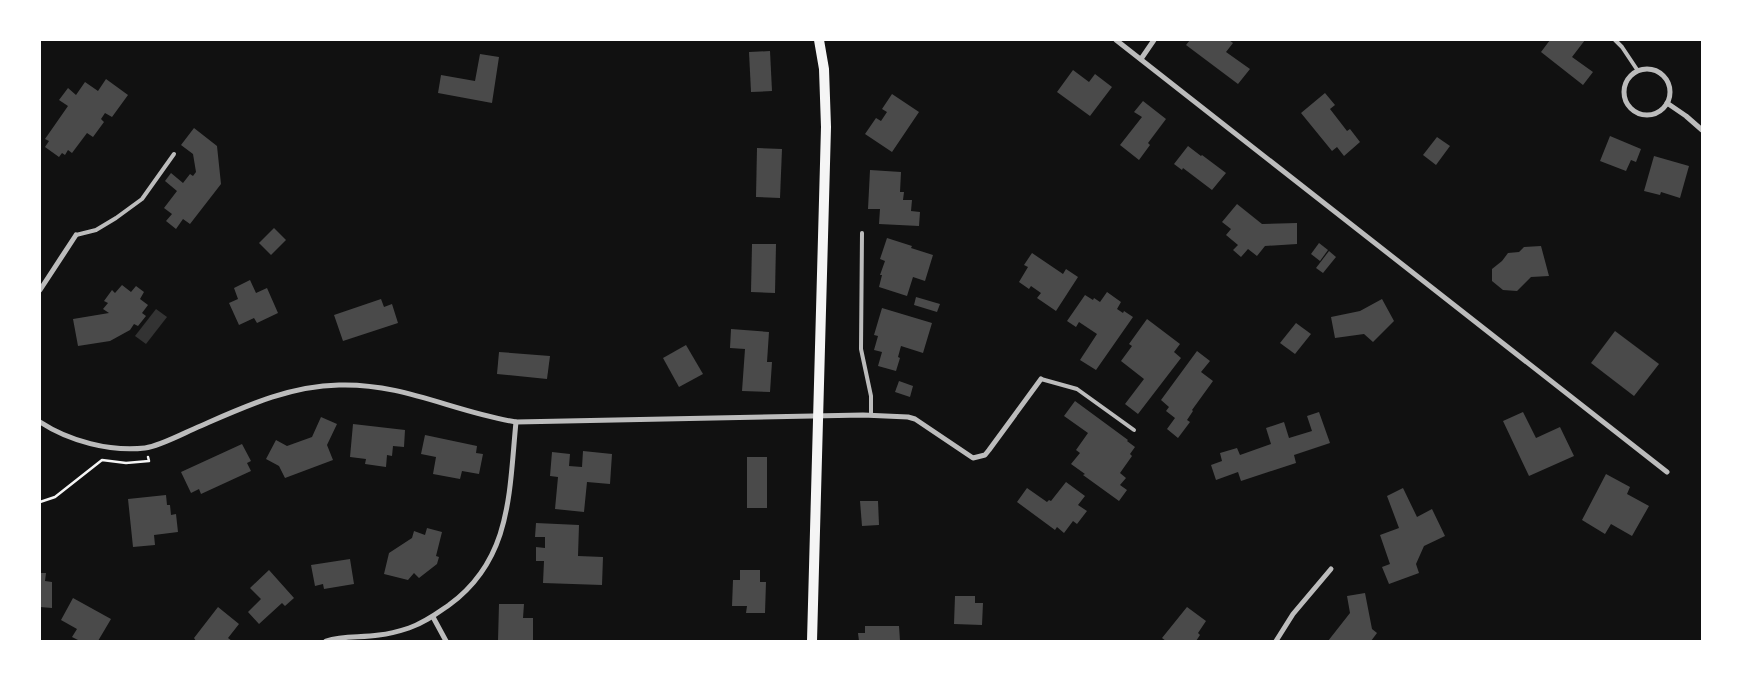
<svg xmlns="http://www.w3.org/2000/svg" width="1742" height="681" viewBox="0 0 1742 681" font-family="'Varela Round',sans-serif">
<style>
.water{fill:#333}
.building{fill:#4a4a4a}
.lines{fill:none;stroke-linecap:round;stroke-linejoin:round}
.path{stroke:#f5f5f5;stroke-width:2.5}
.service{stroke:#bcbcbc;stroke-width:4}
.minor{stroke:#bcbcbc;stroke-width:5}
.secondary{stroke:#f5f5f5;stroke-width:10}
</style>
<rect width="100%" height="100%" fill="#111"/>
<!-- water -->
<path class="water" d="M156 309 167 317 146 344 135 336Z"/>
<!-- building -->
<g class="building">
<path d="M1190 40H1229L1233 43 1226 52 1250 69 1238 84 1186 45Z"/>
<path d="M1550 40H1585L1572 57 1593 72 1583 85 1541 52Z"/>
<path d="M770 51 772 91 751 92 749 52Z"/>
<path d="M480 54 499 57 492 103 438 93 441 75 475 81Z"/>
<path d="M1073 70 1089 82 1095 74 1112 87 1090 116 1057 92Z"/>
<path d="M106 79 128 95 112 117 105 113 101 119 104 122 93 137 87 133 72 153 68 150 65 155 62 153 59 157 45 147 49 141 45 139 68 106 59 100 68 88 76 95 85 82 98 91Z"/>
<path d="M1325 93 1335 105 1330 109 1347 131 1350 129 1360 142 1344 156 1337 147 1332 151 1301 113Z"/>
<path d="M892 94 919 112 892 152 865 134 876 118 881 121 887 112 882 109Z"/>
<path d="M1143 101 1166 119 1148 143 1150 145 1139 160 1120 145 1142 117 1134 112Z"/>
<path d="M194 128 217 146 221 184 190 224 183 219 176 229 166 221 172 214 164 208 177 191 165 181 171 173 183 183 190 174 193 176 196 172 193 154 181 145Z"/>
<path d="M1610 136 1641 149 1636 162 1631 160 1626 171 1600 161Z"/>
<path d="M1437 137 1450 146 1436 165 1423 155Z"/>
<path d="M1188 146 1201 156 1202 155 1226 173 1212 190 1183 168 1182 170 1174 164Z"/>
<path d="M757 148 782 149 780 198 756 197Z"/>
<path d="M1654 156 1689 166 1680 198 1661 192 1660 195 1644 191Z"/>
<path d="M870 170 901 172 900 192H904L903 200H912L911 211 920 212 919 226 879 224 880 209H868Z"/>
<path d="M1237 204 1262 224 1297 223V244L1265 246 1257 256 1248 249 1241 257 1233 250 1238 245 1226 235 1231 229 1222 222Z"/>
<path d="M274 228 286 240 271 255 259 243Z"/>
<path d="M887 238 912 246 911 248 933 255 925 281 913 277 907 296 879 287 882 275H880L885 261 880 259Z"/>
<path d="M1319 243 1328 250 1320 261 1311 254Z"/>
<path d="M752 244H776L775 293 751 292Z"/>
<path d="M1541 246 1549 276 1531 277 1517 291 1503 290 1492 281V269L1502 261 1508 253 1519 252 1524 247Z"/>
<path d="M1329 251 1336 257 1323 273 1316 268Z"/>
<path d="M1032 253 1063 274 1066 269 1078 277 1056 311 1037 298 1041 293 1031 286 1029 289 1019 282 1028 267 1024 265Z"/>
<path d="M250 280 256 293 267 288 278 313 257 323 254 318 239 325 229 303 238 299 234 288Z"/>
<path d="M122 285 131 292 136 286 144 292 140 299 148 305 142 313 146 316 138 326 134 324 130 330 110 341 78 346 73 319 109 313 103 309 108 303 104 301 112 290 115 293Z"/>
<path d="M1107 292 1121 302 1117 309 1123 313 1124 311 1133 317 1096 370 1080 360 1097 334 1079 322 1076 327 1067 321 1085 295 1093 300 1094 298 1100 302Z"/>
<path d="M916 297 940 304 937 312 914 305Z"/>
<path d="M381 299 384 307 392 304 398 323 343 341 334 315Z"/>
<path d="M1382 299 1394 321 1373 342 1364 334 1335 338 1331 317 1360 311Z"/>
<path d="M882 308 932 323 923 353 901 346 898 357 900 358 896 371 878 366 882 352 874 350 878 336 874 335Z"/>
<path d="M1147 319 1180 344 1174 352 1181 358 1138 414 1125 404 1144 379 1121 361 1132 346 1129 344Z"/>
<path d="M1296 323 1311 334 1295 354 1280 343Z"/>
<path d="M731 329 769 332 767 362H772L770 392 742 391 745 349 730 348Z"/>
<path d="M1615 331 1659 364 1634 396 1591 363Z"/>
<path d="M686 345 703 374 679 387 663 358Z"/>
<path d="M1197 351 1210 361 1201 372 1213 381 1192 410 1193 411 1187 420 1190 422 1178 438 1167 429 1175 418 1166 411 1169 407 1161 400Z"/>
<path d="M499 352 550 356 547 379 497 374Z"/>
<path d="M899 381 913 386 910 397 895 392Z"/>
<path d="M1075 401 1128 440 1127 441 1135 447 1130 454 1132 456 1120 473 1126 478 1120 485 1127 490 1119 501 1083 475 1085 474 1071 464 1080 453 1076 450 1088 433 1064 416Z"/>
<path d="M1319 412 1330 443 1294 455 1296 463 1241 481 1238 472 1216 480 1211 465 1222 461 1220 453 1237 448 1240 455 1271 444 1266 428 1284 422 1289 438 1312 431 1307 416Z"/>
<path d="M1523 412 1536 438 1560 427 1574 456 1529 476 1503 421Z"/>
<path d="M321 417 337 424 327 445 333 460 285 478 279 466 266 459 276 440 287 446 312 437Z"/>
<path d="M353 424 405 430 404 447 393 446 392 456 387 455 386 467 365 464 366 459 350 457Z"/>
<path d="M425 435 477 446 476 453 483 454 479 474 462 471 460 479 433 474 436 457 421 454Z"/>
<path d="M242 444 251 461 247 463 251 471 201 494 199 489 191 493 181 472Z"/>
<path d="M583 451 612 454 610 484 587 482 584 512 555 509 558 477 550 476 552 452 570 454 569 466 582 467Z"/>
<rect x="747" y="457" width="20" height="51"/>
<path d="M1606 474 1630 487 1627 494 1649 506 1632 536 1611 524 1605 534 1582 520Z"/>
<path d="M1066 482 1085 496 1078 505 1087 511 1077 524 1073 521 1064 533 1057 527 1055 530 1017 502 1027 488 1047 502 1049 500 1051 501Z"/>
<path d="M1403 488 1417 517 1432 509 1445 536 1424 546 1416 564 1419 573 1389 584 1382 567 1390 564 1380 535 1399 528 1387 496Z"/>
<path d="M166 495 167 505H170L171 515 176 514 178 532 154 535 155 545 133 547 128 499Z"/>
<path d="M860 501H878L879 525 862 526Z"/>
<path d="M536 523 579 525 578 556 603 557 602 585 543 583 544 561H536V547L545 548V537H535Z"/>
<path d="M427 528 442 532 436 556 439 557 437 564 419 578 414 573 408 580 384 574 389 553 412 538 414 531 425 535Z"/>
<path d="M350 559 354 584 324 589 323 584 315 586 311 565Z"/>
<path d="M269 570 294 598 285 606 282 603 259 624 248 612 261 599 250 588Z"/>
<path d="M740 570H760V582H766L765 613H746L747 606H732L733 580H740Z"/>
<path d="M40 573H46L45 581 52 582V608L40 607Z"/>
<path d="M1365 593 1372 629 1377 633 1371 641H1328L1350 613 1347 596Z"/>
<path d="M955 596H975V603H983L982 625 954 624Z"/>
<path d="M73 598 111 619 98 641H80L72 637 77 629 61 620Z"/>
<path d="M499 604H524L523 618H533V641H498Z"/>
<path d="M218 607 239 624 228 638 232 641H196L194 638Z"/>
<path d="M1187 607 1206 621 1198 633 1200 635 1196 641H1166L1162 638Z"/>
<path d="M865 626H899L900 641H859L858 633H865Z"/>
</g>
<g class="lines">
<!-- path -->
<path class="path" d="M40 502 55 497 102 460 126 463 149 461 148 457"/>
<!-- service -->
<g class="service">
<path d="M1615 40 1622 47 1638 71"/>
<path d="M862 233 861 349 871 396V415"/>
<path d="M76 235 96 230 116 218 142 199 174 154"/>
<path d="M1041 379 1077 389 1134 430"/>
</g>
<!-- minor -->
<g class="minor">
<path d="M1116 40 1667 472"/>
<path d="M1141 59 1154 40"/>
<circle cx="1647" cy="92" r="23"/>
<path d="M1667 103 1686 116 1702 130"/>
<path d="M40 290 76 235"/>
<path d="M40 422C69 441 110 452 145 448 160 446 184 433 198 427 244 407 288 386 339 385 403 383 454 412 516 422L863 415 908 417 915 419 973 458 985 455 989 450 1041 379"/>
<path d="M433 617 446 641"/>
<path d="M326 641C344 635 361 638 379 635 389 634 400 631 409 628 424 623 436 614 449 605 512 559 509 492 516 422"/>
<path d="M1276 641 1293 614 1331 569"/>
</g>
<!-- secondary -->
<path class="secondary" d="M812 641 826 127 824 69 819 40"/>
</g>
<!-- border -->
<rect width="1742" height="681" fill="none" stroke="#ffffff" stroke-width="82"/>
</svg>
